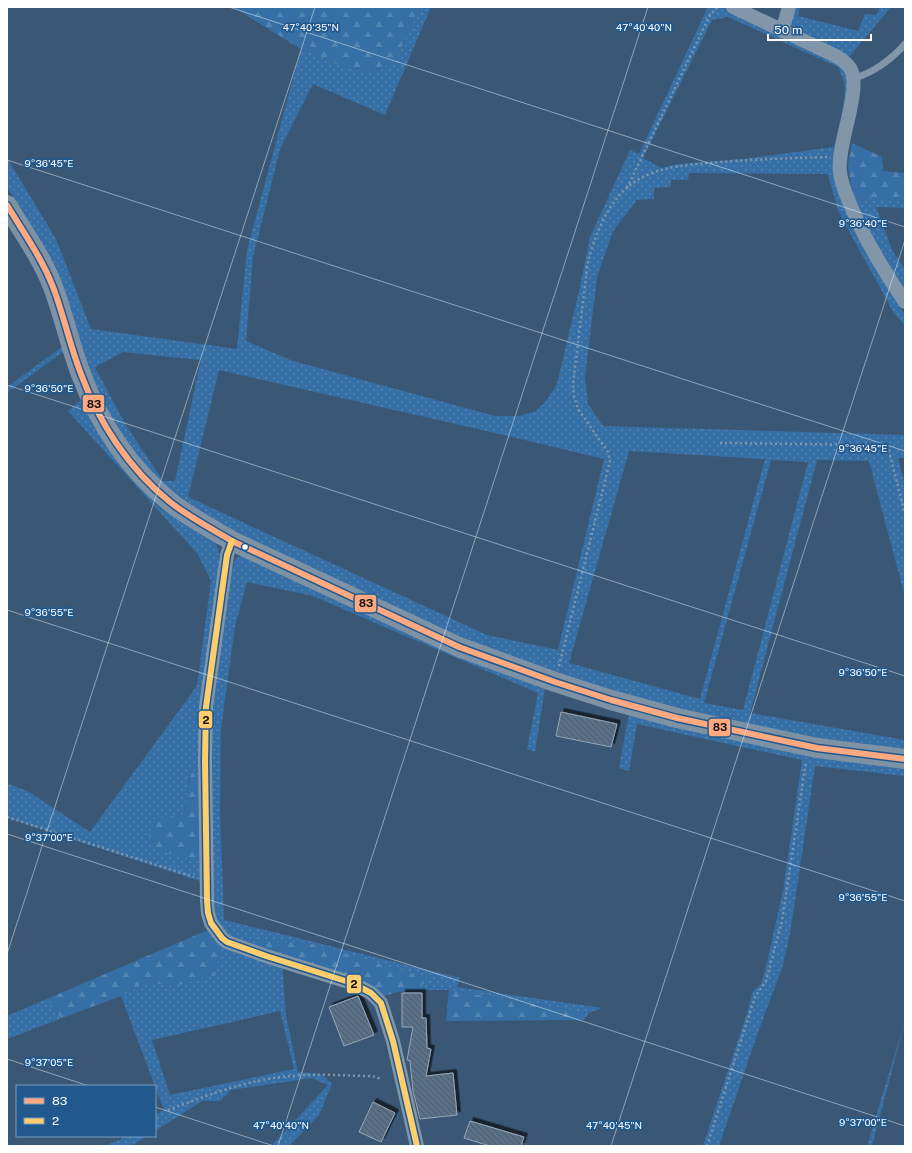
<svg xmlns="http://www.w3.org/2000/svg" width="912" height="1153" viewBox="0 0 912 1153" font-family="'Public Sans',sans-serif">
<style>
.grass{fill:url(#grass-dots);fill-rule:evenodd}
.forest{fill:url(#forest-firs)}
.building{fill:url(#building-back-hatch);stroke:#96a7b8;filter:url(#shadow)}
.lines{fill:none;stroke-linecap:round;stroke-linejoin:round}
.path{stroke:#8196a9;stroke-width:2.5;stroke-dasharray:2 3;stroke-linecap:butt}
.lane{stroke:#8196a9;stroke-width:7}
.street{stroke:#8196a9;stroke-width:14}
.secondary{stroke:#7e92a6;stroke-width:20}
.bus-1-casing{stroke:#21598f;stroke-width:9}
.bus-2-casing{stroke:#21598f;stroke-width:9}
.bus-1{stroke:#ffa980;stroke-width:6}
.bus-2{stroke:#fece6d;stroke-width:6}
.ticks{fill:none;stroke:#fff;stroke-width:1;stroke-opacity:0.45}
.bus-dot{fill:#fff;stroke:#21598f;stroke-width:1.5}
.ticks-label{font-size:10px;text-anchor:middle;fill:#fff;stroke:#21598f;stroke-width:3.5;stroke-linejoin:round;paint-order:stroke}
.line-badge{stroke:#21598f;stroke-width:1.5}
.pale-badge-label{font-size:11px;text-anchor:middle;font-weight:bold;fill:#111}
</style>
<defs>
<pattern id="grass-dots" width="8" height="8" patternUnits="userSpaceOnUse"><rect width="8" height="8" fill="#366fa5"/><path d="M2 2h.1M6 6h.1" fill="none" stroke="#5485b2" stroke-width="1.8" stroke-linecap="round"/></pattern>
<pattern id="forest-firs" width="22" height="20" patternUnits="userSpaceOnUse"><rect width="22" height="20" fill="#366fa5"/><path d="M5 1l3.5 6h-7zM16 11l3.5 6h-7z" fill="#5485b2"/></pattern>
<pattern id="building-back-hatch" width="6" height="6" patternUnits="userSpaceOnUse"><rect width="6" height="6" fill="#587088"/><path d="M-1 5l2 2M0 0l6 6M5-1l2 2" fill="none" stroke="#515a64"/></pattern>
<filter id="shadow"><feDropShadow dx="3.5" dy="-3.5" stdDeviation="0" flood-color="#0009"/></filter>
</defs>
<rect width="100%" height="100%" fill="#3a5876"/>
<!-- grass -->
<g class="grass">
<path d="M420 7H431L385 115 313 84 280 149 253 257 246 341 293 361 495 416H520L536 411 546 401 557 384 579 291 590 237 630 150 639 154 707 9 704 7H728L833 58C837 63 842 68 845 73 853 91 841 125 836 145L834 147V158L860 240 905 315V326L894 313 838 211 828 174 689 173 688 180H671L670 187 654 188V199L637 200 613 231 597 277 585 377 588 404 603 426 905 435V458H898L905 486V597L869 461 817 460 750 713 905 740V753L846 745 698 716 515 661 248 544 172 495 132 452 113 423 98 393 50 262 40 239 7 187V158L56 239 91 329 237 349 247 250 301 49 347 68 370 72 394 63ZM728 17 838 67C840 72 842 77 844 82 847 96 838 133 834 147L743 159 678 164 662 168 643 158 712 20ZM123 352 201 360 175 481H163L124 422 95 367ZM219 370 491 432 604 459 558 650 487 635 188 497ZM629 451 765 459 700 699 569 663ZM771 460 808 462 743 710 704 703Z"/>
<path d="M793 7H800L798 16 858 31 865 14 877 15 880 7H891L849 57 794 31 789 19Z"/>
<path d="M869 197 905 202V208L876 207 893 252 905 269V289L880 252 856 204Z"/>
<path d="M63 346 64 351 7 393V387Z"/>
<path d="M82 399 130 476 159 507 216 543 219 554 218 587 201 703 198 768 199 778 191 772C186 785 188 800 184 814L158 819 150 840 155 846 203 862V882L7 818V783L29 792 90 832 197 686 211 581 197 553 68 411Z"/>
<path d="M244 554 545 688 535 752 527 749 538 693 313 596 247 582 235 626 221 729 220 812 224 920 460 978 457 987 602 1008 588 1013 449 990H419L427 978 306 942H257L258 951 226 934 216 917 213 898 212 714 230 579 235 559Z"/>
<path d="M629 713 905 766V776L815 766 790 934 782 968 757 1035 719 1146H703L747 1013 753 991 761 984 766 967 783 891 802 760 637 724 629 771 619 768Z"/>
<path d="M221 945 282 963 286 1016 298 1072 321 1074 332 1084 319 1115 289 1146H271L328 1085 312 1078 231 1090 220 1101H202L155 1131V1115L164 1110 121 996 145 982 175 986ZM280 1011 294 1069 170 1095 152 1040Z"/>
<path d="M49 998 52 1011 62 1018 7 1039V1016Z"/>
<path d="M905 1021 872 1146H867Z"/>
<path d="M124 1136H147L131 1146H104L121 1139Z"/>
</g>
<!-- forest -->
<g class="forest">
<path d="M233 7H420L394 63 369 72 347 68 301 49Z"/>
<path d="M852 143 882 157 883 171 905 173V202L869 197 856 204 850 181 848 165Z"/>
<path d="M192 772 199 778 203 862 156 850 155 846 150 840 149 832 158 819 184 814C188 799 186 785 192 772Z"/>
<path d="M208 930 221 945 216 975 175 986 145 982 121 996 62 1018 52 1011 49 998Z"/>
<path d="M257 941 306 942 427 978 419 990 397 992 384 996 258 951Z"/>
<path d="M449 990 455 991 588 1013 584 1020 446 1021Z"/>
</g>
<!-- building -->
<g class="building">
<path d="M561 712 617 724 611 747 556 736Z"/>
<path d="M402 993H422V1018H426L427 1048 431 1049 426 1076 453 1073 457 1115 420 1119 413 1091 410 1061 407 1060 413 1027H402Z"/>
<path d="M358 996 374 1035 344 1046 329 1007Z"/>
<path d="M373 1102 395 1113 381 1142 359 1132Z"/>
<path d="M470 1121 524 1137 521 1146H490L464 1138Z"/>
</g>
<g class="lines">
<!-- path -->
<g class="path">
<path d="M627 188 710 15 718 7"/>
<path d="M720 443 880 445 889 451 905 514"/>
<path d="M559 666 610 461 608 452 578 409 574 396 573 384 588 261C596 233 608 201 633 183 658 164 702 164 733 161 765 159 796 158 828 157"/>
<path d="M7 817 194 877"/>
<path d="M168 1110C208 1095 249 1079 292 1076 318 1073 345 1076 371 1076L377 1077 381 1080"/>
<path d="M707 1146 755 997 766 981 782 921 806 761"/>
</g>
<!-- lane -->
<path class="lane" d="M854 78C872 74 893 58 905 44"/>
<!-- street -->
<g class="street">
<path d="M733 7 836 56C841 59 846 62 850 68 863 88 836 146 840 172 841 183 846 194 850 204 864 239 884 271 905 302"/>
<path d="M782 31 789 7"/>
<path d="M232 541 227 555 206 707 205 760 207 901 208 913 211 923 222 938 227 942 266 956 352 983 371 993 381 1003 393 1041 417 1146"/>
</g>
<!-- secondary -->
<path class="secondary" d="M7 205C23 232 42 258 53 287 64 316 70 346 81 374 99 423 129 469 170 502 189 517 212 529 232 541L459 647 555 682 611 700 677 718 817 748 905 759"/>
<defs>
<path id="bus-1" d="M7 205C23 232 42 258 53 287 64 316 70 346 81 374 99 423 129 469 170 502 189 517 212 529 232 541L459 647 555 682 611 700 677 718 817 748 905 759"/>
<path id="bus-2" d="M232 541 227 555 206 707 205 760 207 901 208 913 211 923 222 938 227 942 266 956 352 983 371 993 381 1003 393 1041 417 1146"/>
</defs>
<!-- bus-1 casing -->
<use href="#bus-1" class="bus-1-casing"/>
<!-- bus-2 casing -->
<use href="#bus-2" class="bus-2-casing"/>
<!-- bus-1 -->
<use href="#bus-1" class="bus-1"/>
<!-- bus-2 -->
<use href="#bus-2" class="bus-2"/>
</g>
<!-- ticks -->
<path class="ticks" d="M229 7 905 227M7 160 905 451M7 385 905 676M7 610 905 901M7 834 905 1126M7 954 315 7M7 1059 89 1086M155 1107 274 1146M278 1146 648 7M611 1146 905 240"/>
<!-- markers -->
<circle class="bus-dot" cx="245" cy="547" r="3.5"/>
<g class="ticks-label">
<text x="311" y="31">47°40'35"N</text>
<text x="644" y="31">47°40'40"N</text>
<text x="49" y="167">9°36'45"E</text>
<text x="863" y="227">9°36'40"E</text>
<text x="49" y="392">9°36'50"E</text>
<text x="863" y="452">9°36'45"E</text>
<text x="49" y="616">9°36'55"E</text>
<text x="863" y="676">9°36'50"E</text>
<text x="49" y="841">9°37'00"E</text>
<text x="863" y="901">9°36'55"E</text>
<text x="49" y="1066">9°37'05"E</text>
<text x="863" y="1126">9°37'00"E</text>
<text x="281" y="1129">47°40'40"N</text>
<text x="614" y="1129">47°40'45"N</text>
</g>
<g class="line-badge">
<rect x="82" y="394" width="23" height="19" rx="4" fill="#ffa980"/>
<rect x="354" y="594" width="23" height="19" rx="4" fill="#ffa980"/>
<rect x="198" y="710" width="15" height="19" rx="4" fill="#fece6d"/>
<rect x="708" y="718" width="23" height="19" rx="4" fill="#ffa980"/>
<rect x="346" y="974" width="16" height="20" rx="4" fill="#fece6d"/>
</g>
<g class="pale-badge-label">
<text x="94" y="408">83</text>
<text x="366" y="607">83</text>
<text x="206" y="724">2</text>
<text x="720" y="731">83</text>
<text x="354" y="988">2</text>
</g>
<!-- border -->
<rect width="912" height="1153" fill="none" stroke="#ffffff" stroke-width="16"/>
<!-- legend -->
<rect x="16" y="1085" width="140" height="52" fill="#21598f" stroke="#7a9bbc"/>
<rect x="24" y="1098" width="20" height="6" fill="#ffa980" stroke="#7a9bbc"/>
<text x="52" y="1105" font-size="12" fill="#ffffff">83</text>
<rect x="24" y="1118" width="20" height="6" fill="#fece6d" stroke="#7a9bbc"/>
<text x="52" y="1125" font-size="12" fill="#ffffff">2</text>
<!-- scale -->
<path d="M768 34v6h103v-6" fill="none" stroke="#ffffff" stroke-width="2"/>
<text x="774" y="34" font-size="12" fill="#ffffff" stroke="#21598f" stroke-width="3" paint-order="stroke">50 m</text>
</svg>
